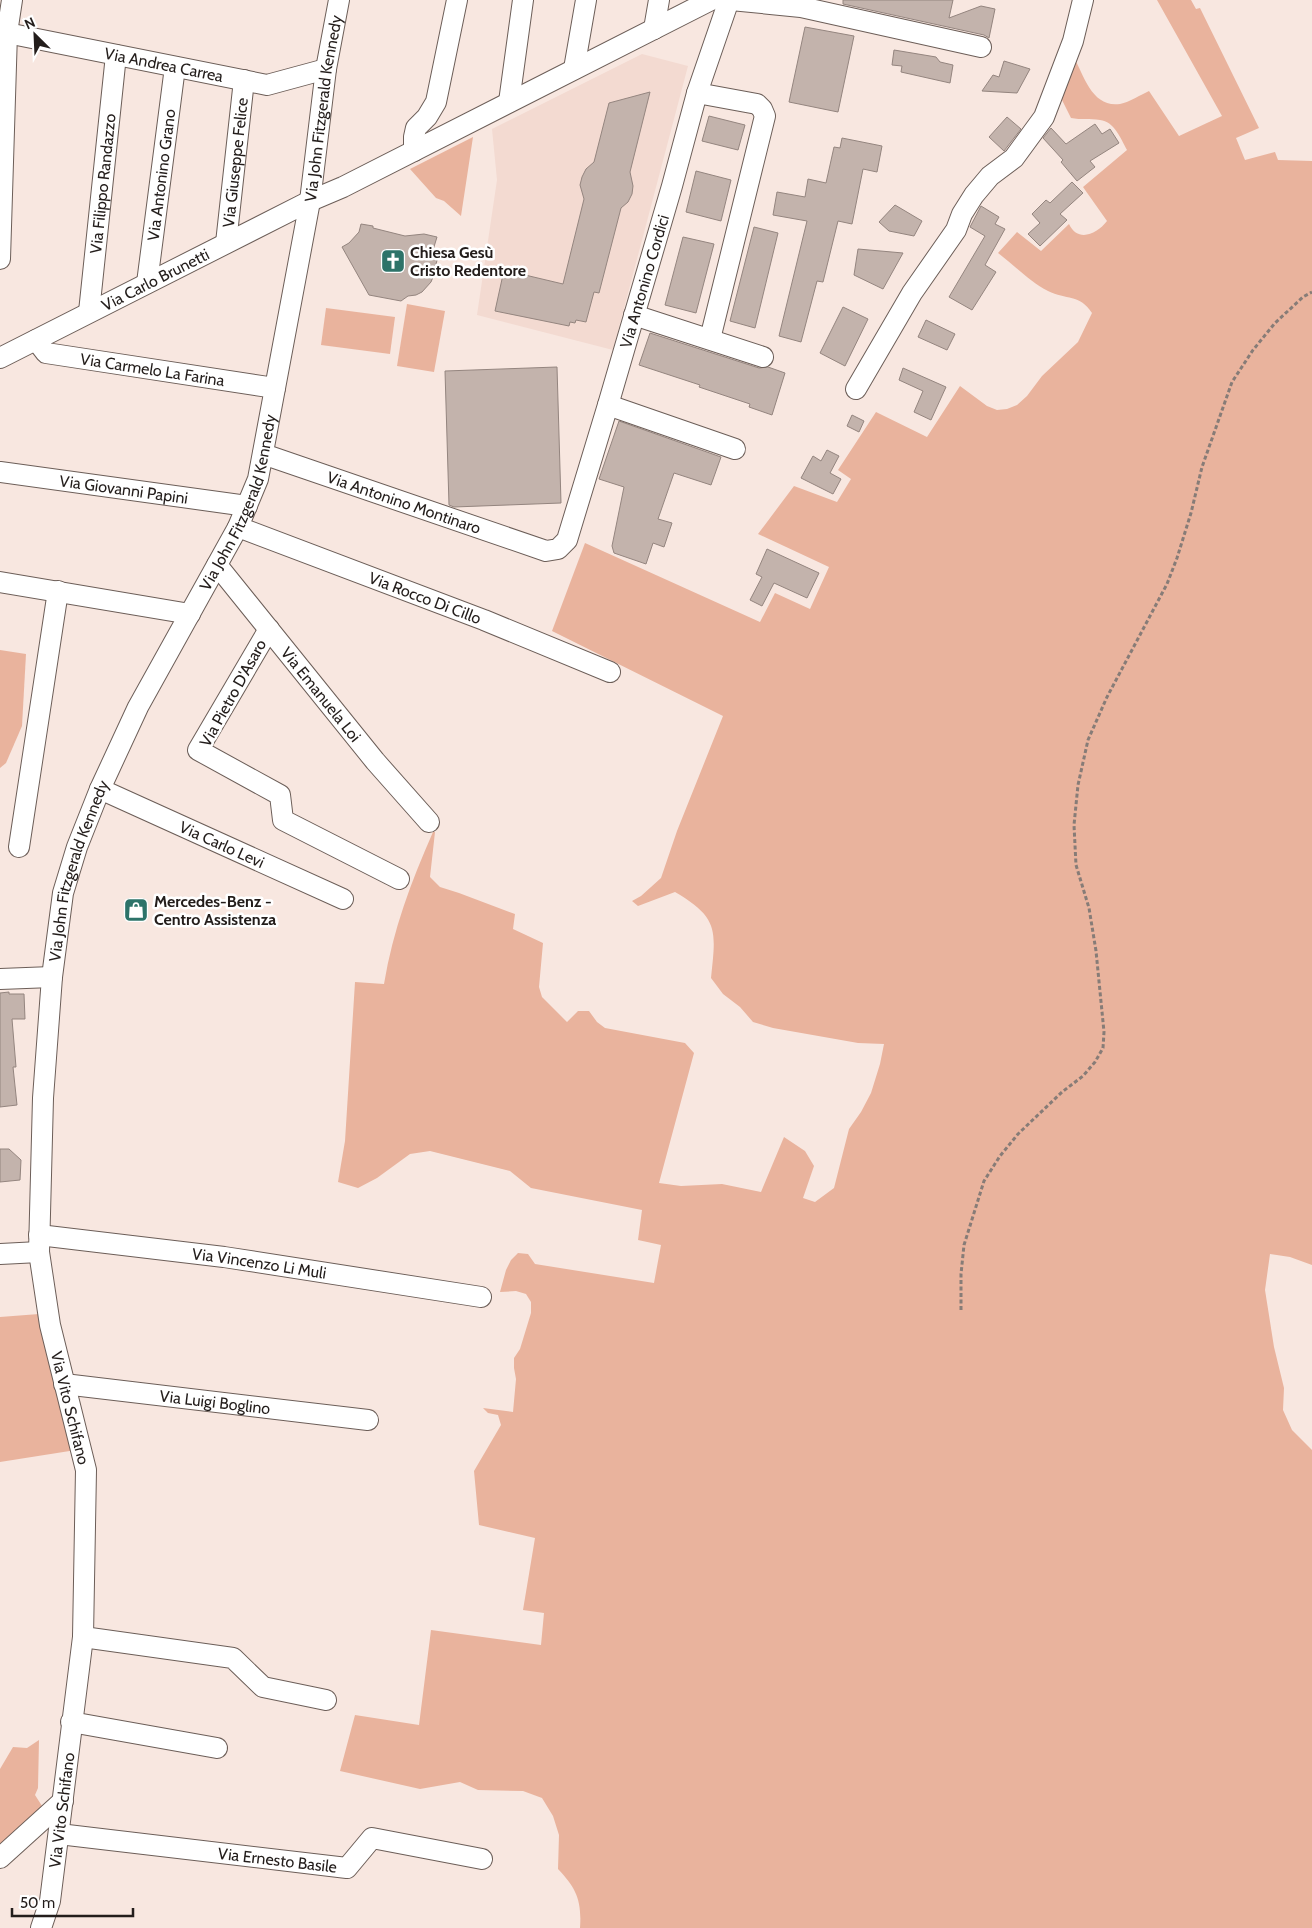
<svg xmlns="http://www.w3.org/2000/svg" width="1312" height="1928" viewBox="0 0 1312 1928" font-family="Cabin,sans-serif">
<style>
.built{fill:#f3dad1}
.green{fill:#e9b39d}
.building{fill:#c3b3ac;stroke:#94857f}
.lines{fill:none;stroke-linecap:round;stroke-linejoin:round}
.minor-casing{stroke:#6c5e58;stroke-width:22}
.path{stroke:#877c77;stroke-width:3;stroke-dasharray:4 2.5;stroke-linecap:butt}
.minor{stroke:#fff;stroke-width:20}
.labels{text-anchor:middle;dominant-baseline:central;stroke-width:5;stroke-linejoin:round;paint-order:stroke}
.street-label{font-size:16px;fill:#231d1b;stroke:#fff}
.poi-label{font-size:16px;font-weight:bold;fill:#231d1b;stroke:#fff;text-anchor:start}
</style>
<rect width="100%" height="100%" fill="#f8e7e0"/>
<!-- built -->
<path class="built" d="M642 54 688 66 613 350 477 315 497 180 492 129Z"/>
<!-- green -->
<g class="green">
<path d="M1157 0H1191L1196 9 1200 8 1259 128 1236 138 1245 160 1275 152 1278 160 1312 161V1265L1290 1257 1270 1254 1265 1290 1274 1347 1284 1388 1283 1410 1292 1430 1312 1450V1928H580C582 1900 576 1888 558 1869L559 1835 553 1816 542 1798 523 1791 478 1790 460 1782 420 1789 340 1771 355 1715 419 1725 431 1630 541 1645 544 1613 523 1610 535 1538 479 1525 474 1471 501 1425 498 1415 488 1413 483 1408 513 1412 516 1379 514 1368V1358L520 1349 531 1313V1302L526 1294 516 1291 500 1292 506 1270 511 1260 518 1253 528 1254 535 1264 654 1283 661 1245 638 1240 642 1210 531 1188 510 1171 430 1151 410 1154 377 1178 358 1188 338 1182 345 1141 355 982 384 984C393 930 411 882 433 832H435L430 877 440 887 459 893 515 914 513 929 543 943 539 987 542 997 567 1022 578 1011H589L597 1022 605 1028 685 1043 694 1053 659 1183 681 1186 722 1184 761 1192 784 1137 805 1151 814 1166 803 1198 815 1202 834 1188 849 1129 861 1112 871 1093 880 1064 884 1044 858 1043 773 1028 753 1022 740 1007 723 994 711 978C716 930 719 918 675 892L638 906 632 901 641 896 661 878 677 831 723 716 552 631 585 543 760 622 775 593 810 609 829 567 758 534 794 486 837 502 851 479 838 470 876 412 927 437 960 386 987 406 997 410 1007 409 1017 405 1027 396 1042 376 1078 342 1092 313C1080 294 1066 300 1048 291 1030 282 1014 265 998 253L1017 232 1041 251 1069 224C1078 243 1097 234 1107 221L1083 187 1127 150C1121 139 1114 121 1100 120 1090 118 1081 120 1071 118L1062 100 1074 57C1084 77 1093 108 1120 104 1130 102 1140 95 1149 91L1179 136 1222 116Z"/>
<path d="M473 137 461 216 444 201 436 198 410 169Z"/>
<path d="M407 304 445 311 434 372 397 366Z"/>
<path d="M326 308 395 317 390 354 321 345Z"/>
<path d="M0 650 26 654 22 726 6 763 0 768Z"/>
<path d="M39 1314 76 1450 0 1462V1317Z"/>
<path d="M39 1740 38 1788 35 1795 42 1806 0 1846V1769L13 1747 27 1748Z"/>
</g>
<!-- building -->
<g class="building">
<path d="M843 0H953L949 18 981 6 995 9 989 38 984 35 843 4Z"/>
<path d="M805 27 854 36 838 112 789 102Z"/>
<path d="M894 50 936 57 940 62 953 65 950 83 901 72 902 66 892 65Z"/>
<path d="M1004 61 1030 69 1017 93 982 91 993 75 999 77Z"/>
<path d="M650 92 630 172 633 186 632 194 628 202 621 208 599 293 594 292 586 322 576 320 575 323 570 322 569 326 495 311 504 270 563 284 584 199 580 185 582 177 586 169 594 162 609 103Z"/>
<path d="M709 116 745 125 738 150 702 141Z"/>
<path d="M1007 117 1021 129 1004 151 989 137Z"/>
<path d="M1095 124 1102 134 1110 129 1119 143 1090 161 1095 167 1077 181 1061 162 1063 160 1043 138 1051 128 1066 144Z"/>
<path d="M842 138 882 146 877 172 863 169 852 224 838 221 823 282 817 281 801 342 779 336 807 221 773 215 777 192 805 197 808 179 826 183 834 147 840 148Z"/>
<path d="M696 171 731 180 721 221 686 212Z"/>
<path d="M1072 182 1083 193 1060 214 1067 220 1040 246 1028 234 1040 223 1032 214 1046 200 1050 203Z"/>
<path d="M895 205 922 221 914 236 889 231 879 222Z"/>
<path d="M981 206 999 217 995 224 1005 229 985 265 996 272 972 310 949 297 985 236 970 227Z"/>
<path d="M361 224 373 226V228L405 236 424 234 437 237 433 250 438 257 436 264 432 273 433 277 431 282 422 292 416 295 408 296 401 301 369 295 342 247 349 243 359 232Z"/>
<path d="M754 227 778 233 755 328 730 321Z"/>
<path d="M683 237 714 244 696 313 665 305Z"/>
<path d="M858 249 903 253 883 289 854 275Z"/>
<path d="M843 307 868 319 845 366 820 353Z"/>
<path d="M926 320 955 334 947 350 918 337Z"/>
<path d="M650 333 759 368 768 367 785 373 772 415 749 407 750 404 699 387 700 385 639 365Z"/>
<path d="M557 367 561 503 454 507 449 505 445 371Z"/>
<path d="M903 368 946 387 931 420 914 412 923 391 899 380Z"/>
<path d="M852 415 864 421 859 432 847 426Z"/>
<path d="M619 421 721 457 711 485 674 473 658 519 672 523 664 547 653 543 646 564 614 553 612 546 624 487 599 479Z"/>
<path d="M827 450 839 456 830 473 841 479 833 494 801 478 813 456 821 461Z"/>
<path d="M767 549 819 573 807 598 774 583 762 606 750 600 762 577 756 574Z"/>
<path d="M9 992V994H24L25 1019H12L16 1067H13L17 1105 0 1107V993Z"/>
<path d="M0 1149H9L21 1160 20 1180 0 1182Z"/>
</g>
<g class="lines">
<defs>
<g id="minor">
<path d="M731 0 801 7 981 47"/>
<path id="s1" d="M0 29 7 33 267 85 326 69"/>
<path d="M654 29 659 0"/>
<path d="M574 69 586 0"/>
<path d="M697 93 757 104 762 109 765 116 710 339"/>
<path d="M509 102 523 0"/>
<path d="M414 151V137L416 128 427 117 436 102 457 0"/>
<path id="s2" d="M226 243 244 80"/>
<path d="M0 259 7 33 12 0"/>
<path id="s3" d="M147 283 175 67"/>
<path id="s4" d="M89 312 116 55"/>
<path d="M634 315 763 357"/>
<path id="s5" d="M36 340 46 353 275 388"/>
<path id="s6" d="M0 358 310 201 343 187 711 0"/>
<path d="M856 389 912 293 956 230 962 214 974 195 990 176 1014 158 1044 117 1073 41 1083 0"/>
<path d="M608 405 735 449"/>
<path id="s7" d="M263 454 546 551 558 549 567 540 608 405 672 186 697 93 729 0"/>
<path id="s8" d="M0 472 247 506"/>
<path id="s9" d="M238 527 484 620 610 672"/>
<path id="s10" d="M217 565 375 761 429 822"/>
<path d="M0 582 190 614"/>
<path d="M269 629 198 750 280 795 283 820 399 879"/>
<path id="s11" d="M100 789 343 899"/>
<path d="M19 847 58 591"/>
<path d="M0 979 52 977"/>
<path id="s12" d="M39 1235 224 1257 481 1297"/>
<path d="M0 1254 39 1252"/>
<path id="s13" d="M64 1384 368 1420"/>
<path d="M83 1637 233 1658 263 1687 326 1700"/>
<path d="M71 1722 217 1748"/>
<path id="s14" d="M59 1834 347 1868 372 1838 482 1859"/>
<path d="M0 1858 63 1801"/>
<path id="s15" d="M41 1928 50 1901 83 1637 86 1470 50 1325 39 1252 43 1098 52 977 63 893 77 847 100 789 138 707 238 527 258 479 310 201 326 69 339 0"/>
</g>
</defs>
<!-- minor casing -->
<use href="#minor" class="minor-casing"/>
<!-- path -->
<path class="path" d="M961 1310V1274L964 1245 984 1181 1000 1156 1018 1134 1062 1092 1083 1076 1095 1062 1103 1048 1104 1032 1096 951 1089 908 1076 865 1074 825 1078 785 1088 740 1107 697 1167 584 1177 558 1191 513 1202 467 1232 382 1253 350 1275 323 1303 297 1312 292"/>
<!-- minor -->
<use href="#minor" class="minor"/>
</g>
<!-- icons -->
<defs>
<symbol id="church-square" viewBox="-11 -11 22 22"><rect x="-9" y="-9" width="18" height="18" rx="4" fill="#2d7369" stroke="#fff"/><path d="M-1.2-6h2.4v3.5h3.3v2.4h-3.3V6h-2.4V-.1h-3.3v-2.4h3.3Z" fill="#fff"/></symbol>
<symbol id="shop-square" viewBox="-11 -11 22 22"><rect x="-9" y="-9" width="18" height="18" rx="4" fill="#2d7369" stroke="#fff"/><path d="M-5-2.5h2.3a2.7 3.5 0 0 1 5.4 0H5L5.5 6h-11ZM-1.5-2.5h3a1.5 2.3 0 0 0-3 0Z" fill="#fff"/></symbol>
</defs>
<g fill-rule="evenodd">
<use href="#church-square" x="379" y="247" width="28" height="28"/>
<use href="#shop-square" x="122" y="896" width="28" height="28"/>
</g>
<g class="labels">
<!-- street labels -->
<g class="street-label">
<text stroke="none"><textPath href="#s1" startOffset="168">Via Andrea Carrea</textPath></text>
<text stroke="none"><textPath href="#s15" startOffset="1880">Via John Fitzgerald Kennedy</textPath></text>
<text stroke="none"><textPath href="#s2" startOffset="81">Via Giuseppe Felice</textPath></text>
<text stroke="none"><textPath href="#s3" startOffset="109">Via Antonino Grano</textPath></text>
<text stroke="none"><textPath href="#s4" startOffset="129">Via Filippo Randazzo</textPath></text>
<text stroke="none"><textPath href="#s6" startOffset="174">Via Carlo Brunetti</textPath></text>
<text stroke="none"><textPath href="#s7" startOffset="594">Via Antonino Cordici</textPath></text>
<text stroke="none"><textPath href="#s5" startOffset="124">Via Carmelo La Farina</textPath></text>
<text stroke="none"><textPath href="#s8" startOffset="125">Via Giovanni Papini</textPath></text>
<text stroke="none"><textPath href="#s15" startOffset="1475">Via John Fitzgerald Kennedy</textPath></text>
<text stroke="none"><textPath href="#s7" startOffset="149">Via Antonino Montinaro</textPath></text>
<text stroke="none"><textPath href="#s9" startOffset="200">Via Rocco Di Cillo</textPath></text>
<text transform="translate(233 693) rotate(-61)">Via Pietro D'Asaro</text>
<text stroke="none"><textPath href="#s10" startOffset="166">Via Emanuela Loi</textPath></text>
<text stroke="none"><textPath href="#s11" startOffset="134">Via Carlo Levi</textPath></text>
<text stroke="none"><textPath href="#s15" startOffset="1070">Via John Fitzgerald Kennedy</textPath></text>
<text stroke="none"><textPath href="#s12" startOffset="222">Via Vincenzo Li Muli</textPath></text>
<text stroke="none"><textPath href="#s13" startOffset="152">Via Luigi Boglino</textPath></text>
<text transform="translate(70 1408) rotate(76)">Via Vito Schifano</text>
<text stroke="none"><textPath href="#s15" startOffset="120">Via Vito Schifano</textPath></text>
<text stroke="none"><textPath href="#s14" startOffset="220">Via Ernesto Basile</textPath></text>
</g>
<!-- poi labels -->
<g class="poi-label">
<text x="410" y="252">Chiesa Gesù<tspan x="410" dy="18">Cristo Redentore</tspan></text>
<text x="154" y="901">Mercedes-Benz -<tspan x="154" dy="18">Centro Assistenza</tspan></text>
</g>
</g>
<!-- north arrow -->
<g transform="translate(35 35) rotate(336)" stroke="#ffffff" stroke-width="4" paint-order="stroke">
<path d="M0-4L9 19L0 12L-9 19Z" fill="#231d1b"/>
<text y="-8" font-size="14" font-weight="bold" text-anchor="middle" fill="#231d1b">N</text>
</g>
<!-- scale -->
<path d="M12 1908v8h121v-8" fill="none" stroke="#231d1b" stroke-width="2.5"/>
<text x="20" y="1908" font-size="15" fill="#231d1b" stroke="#ffffff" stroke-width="4" paint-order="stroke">50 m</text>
</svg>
